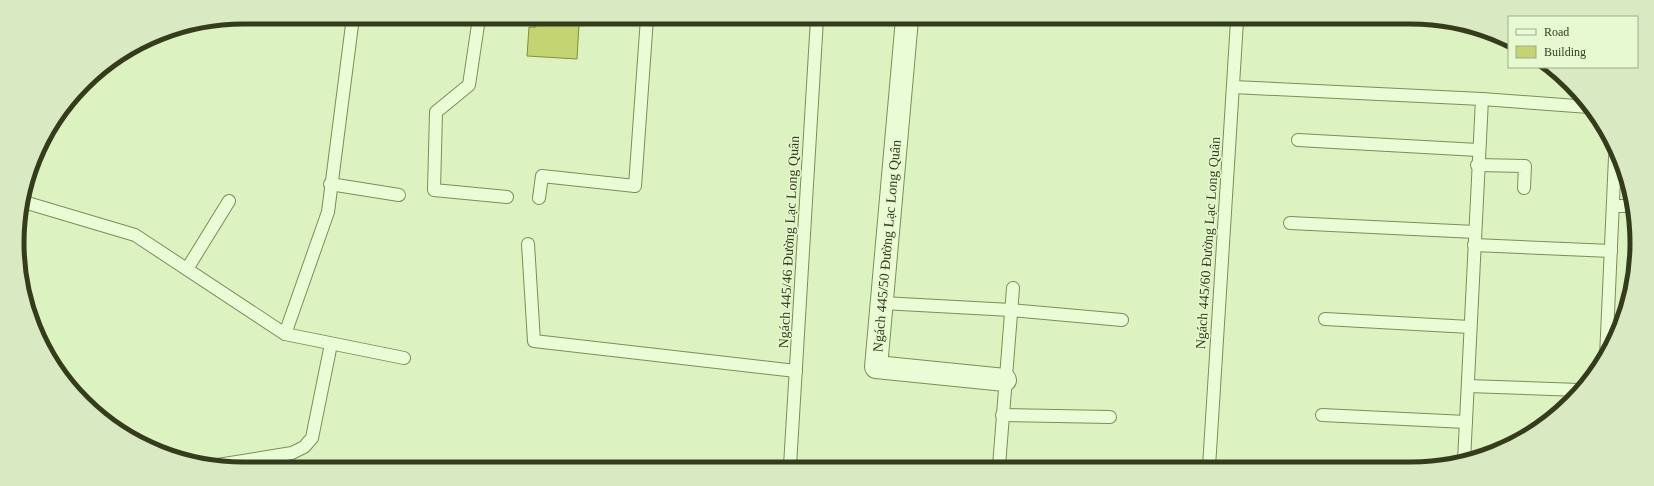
<svg xmlns="http://www.w3.org/2000/svg" width="1654" height="486" viewBox="0 0 1654 486" font-family="'Times New Roman',serif">
<style>
.building{fill:#c4d473;stroke:#838f3a}
.lines{fill:none;stroke-linecap:round;stroke-linejoin:round}
.lane-casing{stroke:#7e8d56;stroke-width:14}
.street-casing{stroke:#7e8d56;stroke-width:24}
.lane{stroke:#eafcd5;stroke-width:12}
.street{stroke:#eafcd5;stroke-width:22}
.labels{text-anchor:middle;dominant-baseline:central;stroke-width:3;stroke-linejoin:round;paint-order:stroke}
.street-label{font-size:14px;fill:#343c1c;stroke:#e7f9d1}
.rim{fill:none;stroke:#343c1c;stroke-width:5}
</style>
<rect width="100%" height="100%" fill="#dcf2c1"/>
<!-- building -->
<path class="building" d="M536 18H552V23L579 24 577 59 527 56 529 27H536Z"/>
<g class="lines">
<defs>
<g id="lane">
<path d="M479 18 469 85 436 112 434 190 507 197"/>
<path d="M1233 87 1482 99 1589 107"/>
<path d="M1298 140 1478 150"/>
<path d="M1477 165 1525 166 1524 188"/>
<path d="M330 184 399 195"/>
<path d="M539 198 542 176 635 186 647 18"/>
<path d="M24 202 135 235 285 334 404 358"/>
<path d="M1613 206H1633"/>
<path d="M1290 223 1475 232"/>
<path d="M528 244 534 341 796 371"/>
<path d="M1474 245 1611 251"/>
<path d="M187 269 229 201"/>
<path d="M882 303 1011 310 1122 320"/>
<path d="M1325 319 1470 327"/>
<path d="M285 334 328 212 353 17"/>
<path d="M1606 357 1615 157"/>
<path d="M1468 386 1579 390"/>
<path d="M1002 415 1110 417"/>
<path d="M1322 415 1466 422"/>
<path d="M1464 461 1482 99"/>
<path d="M218 465 292 453 304 447 312 438 331 344"/>
<path d="M790 466 817 19"/>
<path d="M999 466 1013 288"/>
<path d="M1209 467 1237 21"/>
</g>
<path id="street" d="M907 19 876 367 1005 380"/>
</defs>
<!-- lane casing -->
<use href="#lane" class="lane-casing"/>
<!-- street casing -->
<use href="#street" class="street-casing"/>
<!-- lane -->
<use href="#lane" class="lane"/>
<!-- street -->
<use href="#street" class="street"/>
</g>
<g class="labels">
<!-- street labels -->
<g class="street-label">
<text transform="translate(789 242) rotate(-87)">Ngách 445/46 Đường Lạc Long Quân</text>
<text transform="translate(1208 243) rotate(-86)">Ngách 445/60 Đường Lạc Long Quân</text>
<text transform="translate(887 246) rotate(-85)">Ngách 445/50 Đường Lạc Long Quân</text>
</g>
</g>
<!-- crop -->
<path d="M0 0H1654V486H0ZM243 24H1411A219 219 0 0 1 1630 243V243A219 219 0 0 1 1411 462H243A219 219 0 0 1 24 243V243A219 219 0 0 1 243 24Z" fill="#d9eac3" fill-rule="evenodd"/>
<path class="rim" d="M243 24H1411A219 219 0 0 1 1630 243V243A219 219 0 0 1 1411 462H243A219 219 0 0 1 24 243V243A219 219 0 0 1 243 24Z"/>
<!-- legend -->
<rect x="1508" y="16" width="130" height="52" fill="#e7f9d1" stroke="#9fad89"/>
<rect x="1516" y="29" width="20" height="6" fill="#eafcd5" stroke="#9fad89"/>
<text x="1544" y="36" font-size="12" fill="#343c1c">Road</text>
<rect x="1516" y="46" width="20" height="12" fill="#c4d473" stroke="#9fad89"/>
<text x="1544" y="56" font-size="12" fill="#343c1c">Building</text>
</svg>
